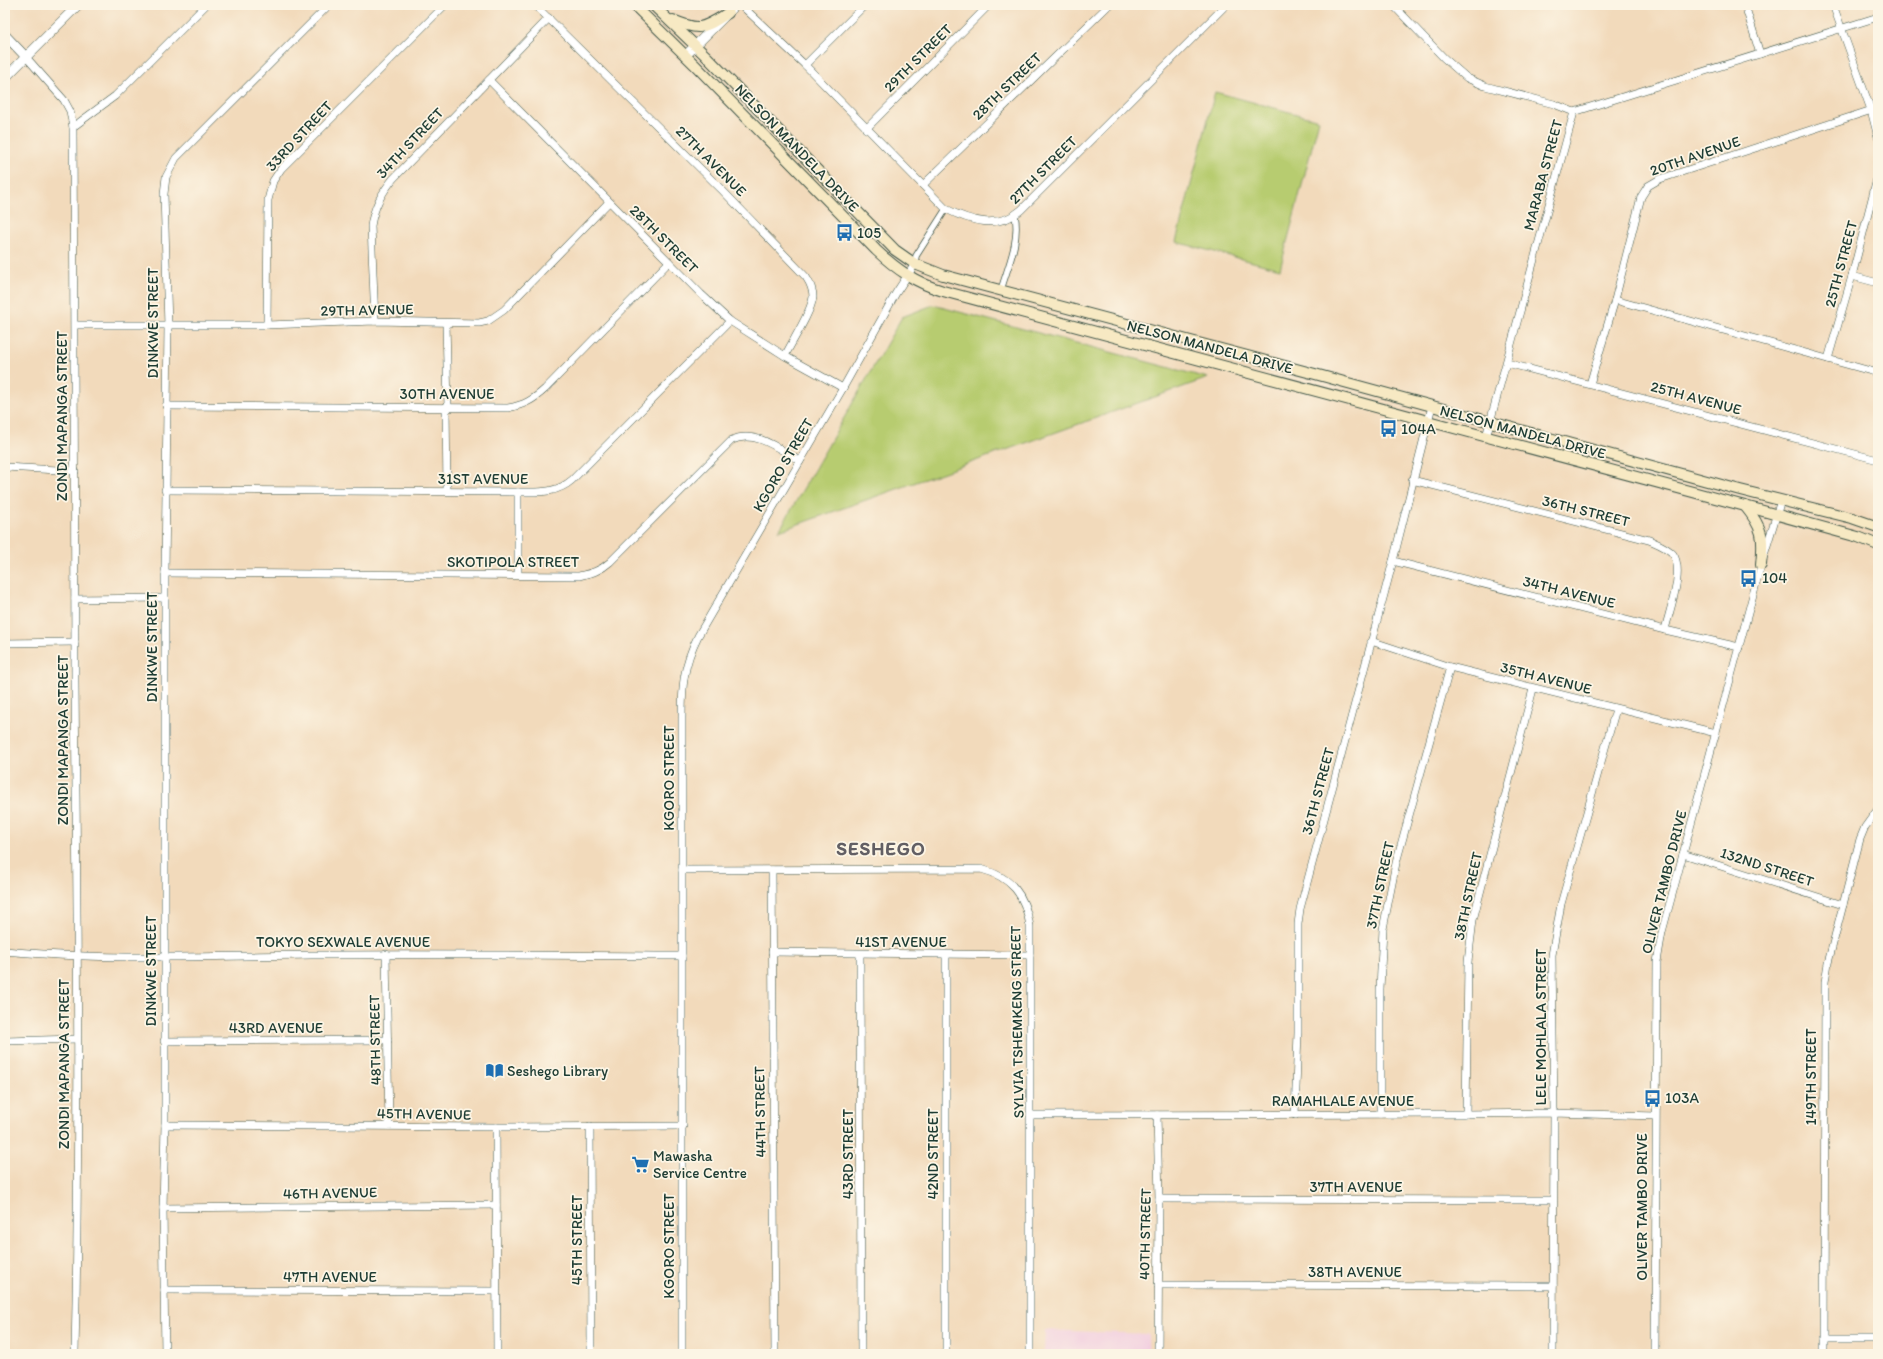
<svg xmlns="http://www.w3.org/2000/svg" width="1883" height="1359" viewBox="0 0 1883 1359" font-family="Itim,sans-serif">
<style>
.built{fill:#f2cfe0}
.green{fill:#b7cc70;stroke:#6b8452}
.lines{fill:none;stroke-linecap:round;stroke-linejoin:round}
.pedestrian-casing{stroke:#3f5548;stroke-width:7}
.minor-casing{stroke:#3f5548;stroke-width:8}
.tertiary-casing{stroke:#3f5548;stroke-width:10}
.secondary-casing{stroke:#3f5548;stroke-width:12}
.pedestrian{stroke:#fff;stroke-width:5.5}
.minor{stroke:#fff;stroke-width:7}
.tertiary{stroke:#fff;stroke-width:9}
.secondary{stroke:#f7e9c3;stroke-width:10}
.labels{text-anchor:middle;dominant-baseline:central;stroke-width:3.5;stroke-linejoin:round;paint-order:stroke}
.street-label{font-size:15px;fill:#1f3d34;stroke:#fcf5e5}
.poi-label{font-size:15px;fill:#1f3d34;stroke:#fcf5e5;text-anchor:start}
.district-label{font-size:19px;font-weight:bold;letter-spacing:1px;fill:#625f64;stroke:#fcf5e5}
</style>
<rect width="100%" height="100%" fill="#fcf5e5"/>
<filter id="ink" filterUnits="userSpaceOnUse"><feTurbulence type="fractalNoise" baseFrequency=".025" numOctaves="2"/><feDisplacementMap in="SourceGraphic" scale="8" xChannelSelector="R" yChannelSelector="G"/><feConvolveMatrix kernelMatrix="1 2 1 2 8 2 1 2 1" color-interpolation-filters="sRGB"/></filter>
<filter id="wash" filterUnits="userSpaceOnUse"><feTurbulence type="fractalNoise" baseFrequency=".012" numOctaves="4" result="noise"/><feDisplacementMap in="SourceGraphic" scale="16" xChannelSelector="R" yChannelSelector="G"/><feGaussianBlur stdDeviation="0.9" result="paint"/><feColorMatrix in="noise" values="0 0 0 0 0 0 0 0 0 0 0 0 0 0 0 0 0 1.4 0 .05"/><feComposite in="paint" operator="in"/></filter>
<g filter="url(#wash)">
<rect width="100%" height="100%" fill="#f2dabb"/>
<!-- built -->
<path class="built" d="M1045 1330 1148 1334V1354H1044Z"/>
<!-- green -->
<g class="green">
<path d="M1215 92 1319 120 1280 269 1176 242Z"/>
<path d="M933 305 1208 378 779 531 902 317Z"/>
</g>
</g>
<g filter="url(#ink)">
<g class="lines">
<defs>
<g id="pedestrian">
<path d="M915 264 916 256 946 209"/>
<path d="M1001 290C1008 266 1020 241 1015 215"/>
</g>
<g id="minor">
<path d="M535 5 723 191 806 277C810 283 813 289 813 297 811 313 792 341 785 356"/>
<path d="M741 5 805 65 946 209C970 221 998 230 1021 210L1226 5"/>
<path d="M1393 5 1444 58 1467 78 1485 86 1554 104 1574 112"/>
<path d="M1745 5 1760 54"/>
<path d="M1833 5 1871 110 1878 137"/>
<path d="M26 57 64 100 70 111 73 127C75 312 74 497 75 682 77 906 80 1130 75 1354"/>
<path d="M805 65 865 5"/>
<path d="M489 80 701 294 730 321 785 356 843 388"/>
<path d="M1574 112 1878 17"/>
<path d="M73 127 115 96 206 5"/>
<path d="M866 129 989 5"/>
<path d="M923 185 1109 5"/>
<path d="M1852 276 1878 283"/>
<path d="M1615 300 1878 373"/>
<path d="M375 321 371 226C374 207 381 194 393 179L549 18"/>
<path d="M446 323 448 407"/>
<path d="M75 325H267L375 321 479 323 488 321 504 310 609 202"/>
<path d="M267 325 268 200 273 181 281 169 445 5"/>
<path d="M1828 359 1852 276 1878 175"/>
<path d="M1507 363 1878 460"/>
<path d="M1590 384 1615 300 1641 197 1648 186 1660 179 1878 108"/>
<path d="M166 406 508 408C524 405 533 400 545 389L669 262"/>
<path d="M446 407 447 491"/>
<path d="M1486 437 1574 112"/>
<path d="M5 467 75 471"/>
<path d="M1412 480 1649 540C1658 544 1667 547 1673 554 1685 571 1669 611 1665 630"/>
<path d="M165 490 518 492C538 492 556 494 572 480L730 321"/>
<path d="M518 492V575"/>
<path d="M1393 561 1665 630 1739 647"/>
<path d="M165 573 579 576C592 573 600 571 610 562L732 440C756 429 780 450 800 461"/>
<path d="M75 599 165 598"/>
<path d="M1371 641 1450 667 1716 733"/>
<path d="M5 643 75 642"/>
<path d="M1683 854 1843 905"/>
<path d="M682 870 981 869C1012 877 1025 895 1030 926V1354"/>
<path d="M772 870 775 1354"/>
<path d="M5 951C106 961 209 956 311 955 435 954 558 955 682 956"/>
<path d="M772 952 1030 955"/>
<path d="M386 954 389 1126"/>
<path d="M860 955 861 1354"/>
<path d="M5 1041 77 1039"/>
<path d="M164 1041 388 1040"/>
<path d="M1380 1114V989L1383 929 1396 863 1450 667"/>
<path d="M1466 1114 1468 962 1473 920 1533 689"/>
<path d="M1031 1115 1466 1114 1554 1113 1655 1116"/>
<path d="M1157 1115 1159 1199 1158 1354"/>
<path d="M1295 1115 1298 1033V924L1300 909 1393 561 1432 406"/>
<path d="M165 1125 496 1127 683 1126"/>
<path d="M590 1126 591 1354"/>
<path d="M496 1127 497 1354"/>
<path d="M1159 1199 1553 1200"/>
<path d="M163 1208 496 1205"/>
<path d="M1158 1285 1553 1286"/>
<path d="M164 1290 496 1291"/>
<path d="M1824 1339H1878"/>
<path d="M165 1354 163 1208 165 1125V573L168 326 164 194 166 177 176 158 329 5"/>
<path d="M682 1354V719C682 686 683 666 698 636L843 388 896 293 915 264"/>
<path d="M946 1354V955"/>
<path d="M1553 1354 1554 1113 1552 955 1561 904 1616 709"/>
<path d="M1655 1354 1657 962 1662 932 1761 565 1781 500"/>
<path d="M1824 1354 1825 982 1828 963 1860 839 1865 827 1878 809"/>
</g>
<g id="tertiary">
<path d="M5 35 26 57"/>
<path d="M686 55 736 5"/>
<path d="M5 78 78 5"/>
</g>
<g id="secondary">
<path d="M634 5 695 65 876 250C896 269 916 283 943 291L1745 506 1858 537 1878 545"/>
<path d="M653 5 705 55 895 250 915 264 943 275 1315 374 1740 490 1852 518 1878 527"/>
<path d="M673 20C701 32 703 28 728 13"/>
<path d="M1745 506C1763 528 1764 537 1761 565"/>
</g>
</defs>
<!-- pedestrian casing -->
<use href="#pedestrian" class="pedestrian-casing"/>
<!-- minor casing -->
<use href="#minor" class="minor-casing"/>
<!-- tertiary casing -->
<use href="#tertiary" class="tertiary-casing"/>
<!-- secondary casing -->
<use href="#secondary" class="secondary-casing"/>
<!-- pedestrian -->
<use href="#pedestrian" class="pedestrian"/>
<!-- minor -->
<use href="#minor" class="minor"/>
<!-- tertiary -->
<use href="#tertiary" class="tertiary"/>
<!-- secondary -->
<use href="#secondary" class="secondary"/>
</g>
</g>
<!-- icons -->
<defs>
<symbol id="bus-bare" viewBox="-9 -9 18 18"><path d="M-5-6H5V4H4V6H2V4H-2V6H-4V4H-5ZM-3.5-4V0h7V-4ZM-3.5 1.2v1.5H-2V1.2ZM2 1.2v1.5H3.5V1.2Z" fill="#1f6fb2" stroke="#fcf5e5" stroke-width="2.5" paint-order="stroke"/></symbol>
<symbol id="library-bare" viewBox="-9 -9 18 18"><path d="M-6-4Q-3-5.5-.7-3.5V5Q-3 3-6 4ZM6-4Q3-5.5 .7-3.5V5Q3 3 6 4Z" fill="#1f6fb2" stroke="#fcf5e5" stroke-width="2.5" paint-order="stroke"/></symbol>
<symbol id="supermarket-bare" viewBox="-9 -9 18 18"><path d="M-6-5.5h2.5l.6 2H6L4.5 2H-2.5L-4.4-4H-6ZM-1.5 3.2a1.3 1.3 0 1 0 .1 0ZM3 3.2a1.3 1.3 0 1 0 .1 0Z" fill="#1f6fb2" stroke="#fcf5e5" stroke-width="2.5" paint-order="stroke"/></symbol>
</defs>
<g fill-rule="evenodd">
<use href="#bus-bare" x="832" y="220" width="25" height="25"/>
<use href="#bus-bare" x="1376" y="416" width="25" height="25"/>
<use href="#bus-bare" x="1736" y="566" width="25" height="25"/>
<use href="#library-bare" x="482" y="1058" width="25" height="25"/>
<use href="#bus-bare" x="1640" y="1086" width="25" height="25"/>
<use href="#supermarket-bare" x="628" y="1152" width="25" height="25"/>
</g>
<g class="labels">
<!-- street labels -->
<g class="street-label">
<text transform="translate(918 58) rotate(-45)">29TH STREET</text>
<text transform="translate(1007 86) rotate(-44)">28TH STREET</text>
<text transform="translate(299 136) rotate(-47)">33RD STREET</text>
<text transform="translate(410 143) rotate(-47)">34TH STREET</text>
<text transform="translate(797 148) rotate(46)">NELSON MANDELA DRIVE</text>
<text transform="translate(1695 156) rotate(-19)">20TH AVENUE</text>
<text transform="translate(711 161) rotate(45)">27TH AVENUE</text>
<text transform="translate(1043 170) rotate(-45)">27TH STREET</text>
<text transform="translate(1543 175) rotate(-75)">MARABA STREET</text>
<text transform="translate(664 239) rotate(45)">28TH STREET</text>
<text transform="translate(1841 264) rotate(-75)">25TH STREET</text>
<text transform="translate(367 310) rotate(-1)">29TH AVENUE</text>
<text transform="translate(153 323) rotate(-90)">DINKWE STREET</text>
<text transform="translate(1210 347) rotate(15)">NELSON MANDELA DRIVE</text>
<text x="447" y="394">30TH AVENUE</text>
<text transform="translate(1696 398) rotate(15)">25TH AVENUE</text>
<text transform="translate(62 416) rotate(-90)">ZONDI MAPANGA STREET</text>
<text transform="translate(1523 432) rotate(15)">NELSON MANDELA DRIVE</text>
<text transform="translate(783 465) rotate(-60)">KGORO STREET</text>
<text x="483" y="479">31ST AVENUE</text>
<text transform="translate(1586 511) rotate(14)">36TH STREET</text>
<text x="513" y="562">SKOTIPOLA STREET</text>
<text transform="translate(1569 592) rotate(14)">34TH AVENUE</text>
<text transform="translate(152 647) rotate(-90)">DINKWE STREET</text>
<text transform="translate(1546 678) rotate(14)">35TH AVENUE</text>
<text transform="translate(63 740) rotate(-90)">ZONDI MAPANGA STREET</text>
<text transform="translate(669 778) rotate(-90)">KGORO STREET</text>
<text transform="translate(1318 791) rotate(-75)">36TH STREET</text>
<text transform="translate(1767 867) rotate(18)">132ND STREET</text>
<text transform="translate(1664 882) rotate(-76)">OLIVER TAMBO DRIVE</text>
<text transform="translate(1380 885) rotate(-78)">37TH STREET</text>
<text transform="translate(1468 896) rotate(-78)">38TH STREET</text>
<text x="343" y="942">TOKYO SEXWALE AVENUE</text>
<text x="901" y="942">41ST AVENUE</text>
<text transform="translate(151 971) rotate(-90)">DINKWE STREET</text>
<text transform="translate(1017 1022) rotate(-91)">SYLVIA TSHEMKENG STREET</text>
<text transform="translate(1541 1027) rotate(-90)">LELE MOHLALA STREET</text>
<text x="276" y="1028">43RD AVENUE</text>
<text transform="translate(375 1040) rotate(-91)">48TH STREET</text>
<text transform="translate(64 1064) rotate(-90)">ZONDI MAPANGA STREET</text>
<text transform="translate(1811 1077) rotate(-90)">149TH STREET</text>
<text x="1343" y="1101">RAMAHLALE AVENUE</text>
<text transform="translate(760 1112) rotate(-91)">44TH STREET</text>
<text transform="translate(424 1114) rotate(1)">45TH AVENUE</text>
<text transform="translate(848 1154) rotate(-90)">43RD STREET</text>
<text transform="translate(933 1154) rotate(-90)">42ND STREET</text>
<text x="1356" y="1187">37TH AVENUE</text>
<text transform="translate(330 1193) rotate(-1)">46TH AVENUE</text>
<text transform="translate(1642 1207) rotate(-90)">OLIVER TAMBO DRIVE</text>
<text transform="translate(1145 1234) rotate(-89)">40TH STREET</text>
<text transform="translate(577 1240) rotate(-90)">45TH STREET</text>
<text transform="translate(669 1246) rotate(-90)">KGORO STREET</text>
<text x="1355" y="1272">38TH AVENUE</text>
<text x="330" y="1277">47TH AVENUE</text>
</g>
<!-- poi labels -->
<g class="poi-label">
<text x="857" y="233">105</text>
<text x="1401" y="429">104A</text>
<text x="1762" y="578">104</text>
<text x="507" y="1071">Seshego Library</text>
<text x="1665" y="1098">103A</text>
<text x="653" y="1156">Mawasha<tspan x="653" dy="17">Service Centre</tspan></text>
</g>
<!-- district labels -->
<g class="district-label">
<text x="881" y="848">SESHEGO</text>
</g>
</g>
<!-- margin -->
<rect width="1883" height="1359" fill="none" stroke="#fcf5e5" stroke-width="20"/>
</svg>
